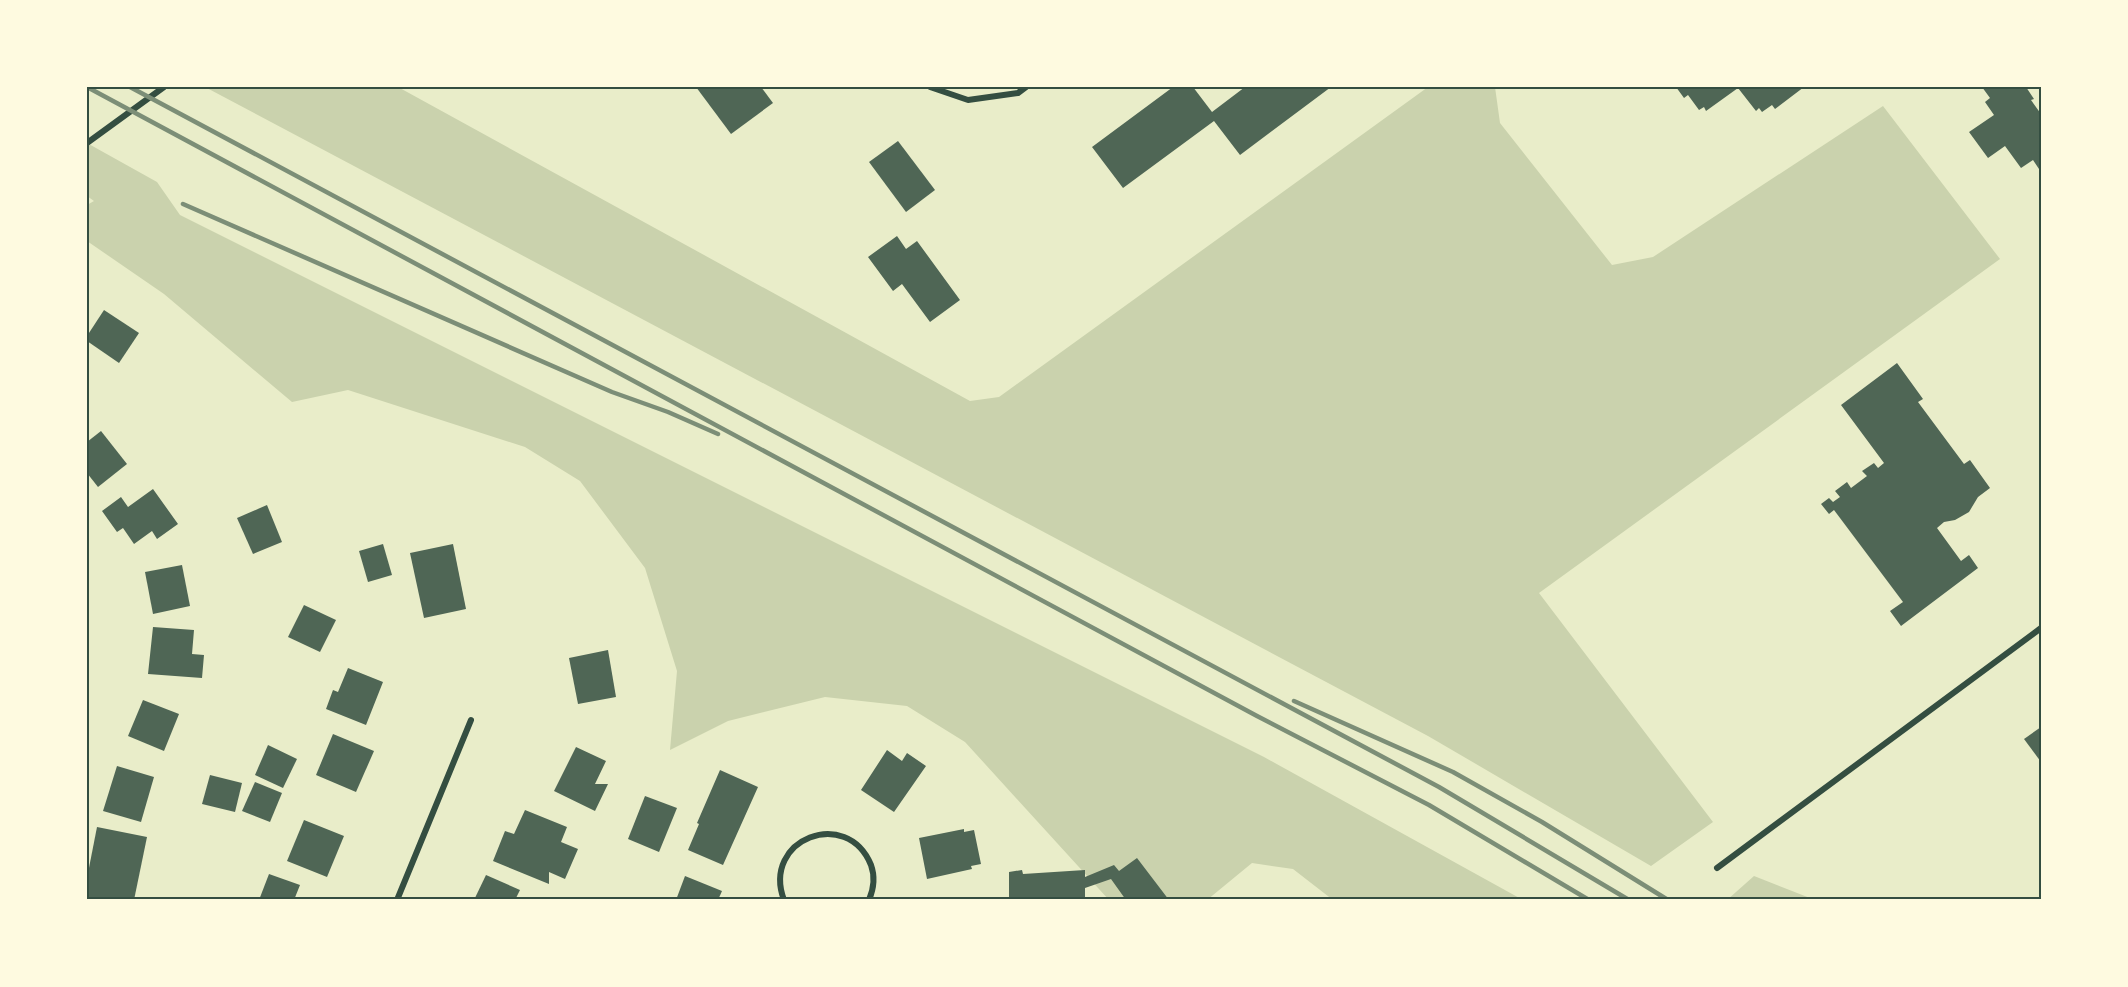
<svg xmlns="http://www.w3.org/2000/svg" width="2128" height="987" viewBox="0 0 2128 987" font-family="'Nunito Sans',sans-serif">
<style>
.green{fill:#cad2ad}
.building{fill:#4f6655}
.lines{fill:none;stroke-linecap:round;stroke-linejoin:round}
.minor{stroke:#344e41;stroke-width:6}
.rail{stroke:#7c8e77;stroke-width:4.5}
.neatline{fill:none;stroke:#344e41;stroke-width:2}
</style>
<rect width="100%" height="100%" fill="#e9edc9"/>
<!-- green -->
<g class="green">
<path d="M205 87H398L970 401 999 397 1428 87H1495L1500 123 1612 265 1653 257 1883 106 2000 259 1539 593 1713 822 1651 866 1428 736Z"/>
<path d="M87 143 157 182 180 215 1264 757 1523 900H1333L1293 869 1252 863 1207 900H1109L965 742 907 706 825 697 728 721 670 750 677 671 645 568 580 481 525 447 348 390 292 402 164 294 87 241V205L94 201 87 196Z"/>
<path d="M1754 876 1815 900H1727Z"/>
</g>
<!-- building -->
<g class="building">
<path d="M696 87H761L773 103 731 134Z"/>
<path d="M1173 87H1193L1212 112 1245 87H1331L1240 155 1214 121 1123 188 1092 147Z"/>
<path d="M1676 87H1804L1775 109 1772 105 1762 112 1759 108 1756 111 1738 88 1706 111 1704 107 1699 110 1688 95 1684 98Z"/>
<path d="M1982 87H2026L2034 99 2031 100 2041 114V172L2033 160 2021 168 2005 146 1988 158 1969 132 1994 115 1985 102 1990 98Z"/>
<path d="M898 141 935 190 906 212 869 162Z"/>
<path d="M897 236 906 249 917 241 960 300 930 322 902 284 893 291 868 257Z"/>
<path d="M104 310 139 333 119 363 87 341V336Z"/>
<path d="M1897 363 1923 399 1918 402 1964 464 1970 460 1990 488 1978 497 1969 512 1955 520 1944 522 1937 528 1961 561 1969 555 1978 568 1901 626 1890 611 1903 602 1834 510 1829 514 1821 504 1829 498 1833 502 1840 497 1835 491 1847 482 1851 488 1867 476 1862 471 1874 463 1878 468 1884 463 1841 405Z"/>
<path d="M101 431 127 464 98 487 87 473V442Z"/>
<path d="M153 489 178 524 157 539 152 531 134 544 123 528 117 532 102 511 121 497 128 507Z"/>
<path d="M267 505 282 542 253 554 237 518Z"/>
<path d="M383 544 392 575 368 582 359 551Z"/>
<path d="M453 544 466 609 424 618 410 553Z"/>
<path d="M182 565 190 606 153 614 145 572Z"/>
<path d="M304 605 336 620 320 652 288 637Z"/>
<path d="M153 627 194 630 192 654 204 655 202 678 148 674Z"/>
<path d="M608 650 616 697 578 704 569 658Z"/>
<path d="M348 668 383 682 366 725 326 709 333 690 338 692Z"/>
<path d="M143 700 179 714 164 751 128 736Z"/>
<path d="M2041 727V762L2024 739Z"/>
<path d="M333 734 374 751 356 792 316 775Z"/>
<path d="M268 745 297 759 283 788 255 775Z"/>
<path d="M576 747 606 761 595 784H608L595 811 554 791Z"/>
<path d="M887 750 902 761 907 753 926 766 894 812 861 790Z"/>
<path d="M117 766 154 777 141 822 103 811Z"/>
<path d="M720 770 758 787 723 865 688 850 699 824 697 823Z"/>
<path d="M210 775 242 783 235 812 202 804Z"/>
<path d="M255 782 282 793 270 822 242 811Z"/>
<path d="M645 796 677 808 659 852 628 839Z"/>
<path d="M525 810 567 827 561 842 578 849 565 879 549 872V884L493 861 505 831 514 834Z"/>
<path d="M304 820 344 836 327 877 287 861Z"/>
<path d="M97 827 147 837 134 900H87V878Z"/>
<path d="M964 829V832L974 830 981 864 971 866 972 869 927 879 919 838Z"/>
<path d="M1137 858 1169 900H1126L1111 879 1085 888V900H1009V872L1022 870 1023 874 1085 870V877L1114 865 1119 871Z"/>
<path d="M269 874 300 885 294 900H259Z"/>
<path d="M486 875 520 890 515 900H474Z"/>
<path d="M685 876 722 891 718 900H676Z"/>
</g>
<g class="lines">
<!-- minor -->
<g class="minor">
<path d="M930 87 968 100 1018 93 1026 87"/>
<path d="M87 143 164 87"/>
<path d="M1717 868 2041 628"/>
<path d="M397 900 471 720"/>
<path d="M784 900C761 839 847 806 871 865 875 876 874 888 869 900"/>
</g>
<!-- rail -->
<g class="rail">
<path d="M87 87 1257 716 1429 805 1589 900"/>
<path d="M130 87 1439 787 1629 900"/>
<path d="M183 204 612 392 668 412 718 434"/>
<path d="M1294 701 1453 772 1542 822 1668 900"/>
</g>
</g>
<!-- border -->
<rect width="2128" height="987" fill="none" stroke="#fefae0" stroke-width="177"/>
<rect x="88" y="88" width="1952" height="810" class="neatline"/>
</svg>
